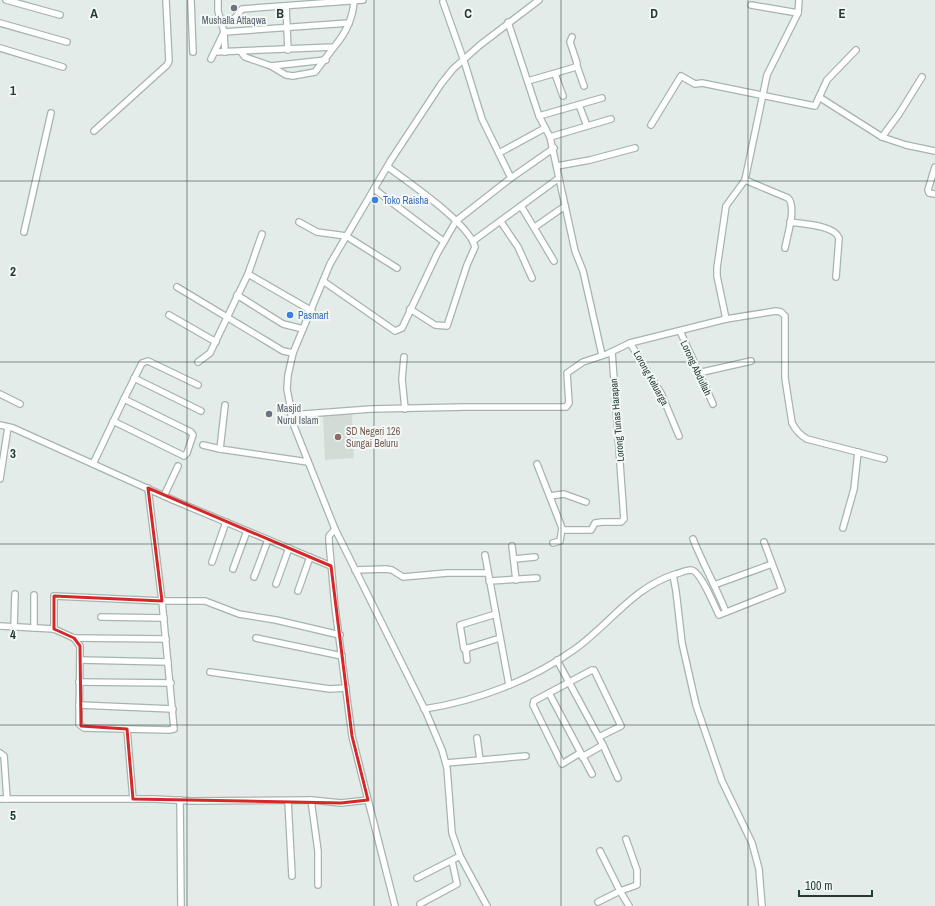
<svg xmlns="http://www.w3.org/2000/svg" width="935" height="906" viewBox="0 0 935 906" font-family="'Archivo Narrow',sans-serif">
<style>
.built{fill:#d1dcd7}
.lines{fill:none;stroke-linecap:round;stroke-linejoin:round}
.minor-casing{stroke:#a6b4af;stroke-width:8}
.minor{stroke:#fff;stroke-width:5.5}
.marked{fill:none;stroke:#d62828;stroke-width:3;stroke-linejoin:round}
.grid{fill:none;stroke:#243c36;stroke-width:1;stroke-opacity:0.55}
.worship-dot{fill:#6b7280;stroke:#f3f8f6;stroke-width:1.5}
.shop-dot{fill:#3f7fe0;stroke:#f3f8f6;stroke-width:1.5}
.education-dot{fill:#8d6e63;stroke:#f3f8f6;stroke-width:1.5}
.labels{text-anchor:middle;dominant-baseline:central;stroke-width:4;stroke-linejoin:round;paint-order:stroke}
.worship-label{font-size:10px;fill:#5b616d;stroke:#f3f8f6}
.shop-label{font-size:10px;fill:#366cbe;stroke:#f3f8f6;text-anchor:start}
.street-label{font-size:10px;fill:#243c36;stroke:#f3f8f6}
.education-label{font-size:10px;fill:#785e54;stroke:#f3f8f6;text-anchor:start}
.grid-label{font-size:13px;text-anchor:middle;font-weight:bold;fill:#243c36;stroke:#f3f8f6;stroke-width:4;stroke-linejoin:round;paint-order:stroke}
</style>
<rect width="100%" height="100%" fill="#e3ece8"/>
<!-- built -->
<path class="built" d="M352 413 354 458 325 460 323 415Z"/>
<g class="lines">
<defs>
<g id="minor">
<path d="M6 0 60 15"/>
<path d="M191 0 193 52"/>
<path d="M443 2 465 64 482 119 511 178"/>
<path d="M751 5 798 13"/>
<path d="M286 6 288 50"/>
<path d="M222 20 234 19 242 9 363 0"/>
<path d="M0 23 67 42"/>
<path d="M0 48 63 67"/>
<path d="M215 52 334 47C346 33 353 19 354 1"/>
<path d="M225 52 224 32 349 23"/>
<path d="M241 52 245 57 271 66 286 75 293 76 315 72 334 47"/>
<path d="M211 59 224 32 218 11V0"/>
<path d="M271 66 326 60"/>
<path d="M577 66 584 86"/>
<path d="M555 74 563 96"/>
<path d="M528 81 576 67 577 63 570 42 572 37"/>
<path d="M819 97 882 137 906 145 935 151"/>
<path d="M579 105 587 126"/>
<path d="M539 116 602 98"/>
<path d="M651 125 681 76 695 84 702 83 815 106 827 80 856 50"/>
<path d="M94 131 167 65 169 61 166 0"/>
<path d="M550 137 611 119"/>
<path d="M882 137 899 114 922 77"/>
<path d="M499 153 545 128"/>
<path d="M557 166 590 160 635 148"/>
<path d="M388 167C409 183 469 223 475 247L467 265 447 326 435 325 410 309"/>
<path d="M935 167 928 190 929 193 935 194"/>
<path d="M559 178 575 251 583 271 602 355"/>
<path d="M374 189 443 241"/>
<path d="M521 206 554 261"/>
<path d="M299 222 317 232 346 236 397 268"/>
<path d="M501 222 518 247 532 278"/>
<path d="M790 222C803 224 834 225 839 238L836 277"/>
<path d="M535 227 565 206"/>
<path d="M24 232 51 113"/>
<path d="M473 241 559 178 550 137 539 116 508 22"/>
<path d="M785 248C787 236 797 207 788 198L745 180 767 75 798 13 799 0"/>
<path d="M248 274 312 311"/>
<path d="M323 281 395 331 402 328 437 254 456 221 511 178 554 148"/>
<path d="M177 287 283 351 293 353"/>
<path d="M237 295 283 324 303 329"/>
<path d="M169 315 216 342"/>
<path d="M726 319 717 276V268L726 206 745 180"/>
<path d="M680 331 713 404"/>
<path d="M630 343 661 393 679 436"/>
<path d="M404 357 402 379 405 409"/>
<path d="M198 362 210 353 248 274 262 234"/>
<path d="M698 373 751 361"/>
<path d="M134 378 201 411"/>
<path d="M0 394 20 404"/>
<path d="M124 399 142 363 148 361 198 385"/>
<path d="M225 405 220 449 308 462"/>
<path d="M291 415 371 409 465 407H566L569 403 567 373 583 362 607 354 630 343 726 319 776 311 781 312 785 316V378L792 423C796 431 800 435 807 439L884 459"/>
<path d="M0 425 13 428 173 500 331 566"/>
<path d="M203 445 220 449"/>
<path d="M93 464 124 399 191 432 193 435 187 453 184 456 113 421"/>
<path d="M537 464 562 528 560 541 553 543"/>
<path d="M0 479 8 427"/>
<path d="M164 496 178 466"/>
<path d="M550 496 564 494 586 502"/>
<path d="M843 528 854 489 858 452"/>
<path d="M562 530H591L595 523 602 522H621L624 519 612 352"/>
<path d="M693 539C703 564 716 587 726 612"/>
<path d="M512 546 516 580"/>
<path d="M485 555 509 685"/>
<path d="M514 559 535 557"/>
<path d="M212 562 226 522"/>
<path d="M233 569 247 531"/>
<path d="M355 570 386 569 392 570 403 577 447 573H488"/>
<path d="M673 575 676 591 682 643 696 705 722 781 752 843 759 869 762 906"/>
<path d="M254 577 268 540"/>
<path d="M489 581 537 578"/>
<path d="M276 584 289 548"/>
<path d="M714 585 772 564"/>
<path d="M298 591 310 557"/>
<path d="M101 617 164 618"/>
<path d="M0 626 54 629"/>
<path d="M14 627 15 594"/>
<path d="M34 628V595"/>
<path d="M74 638 166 639"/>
<path d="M256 638 342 656"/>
<path d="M468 648 464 649 460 625 496 614"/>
<path d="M80 660 168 662"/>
<path d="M467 660 466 651 468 648 500 638"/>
<path d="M557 660 603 745 618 778"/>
<path d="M210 672 330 689 346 688"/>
<path d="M79 682 171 683"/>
<path d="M549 693 592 774"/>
<path d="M79 705 173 709"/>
<path d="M424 709C477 701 532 680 575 649 610 624 633 587 676 574 680 573 686 570 691 570 700 570 715 607 719 615L782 590 764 542"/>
<path d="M127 729 84 728 79 724 80 646 74 638 54 629V596L162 601H205L239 614 276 620 340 635"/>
<path d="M477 738 480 760"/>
<path d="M0 753 4 756 7 799"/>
<path d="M580 753 562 764 533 705 534 701 592 670H594L621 726 599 737"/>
<path d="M582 757 603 745"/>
<path d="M446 763 526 756"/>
<path d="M0 799H155L191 801 311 800 341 803 368 800 352 736 335 607 329 541V536L335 529"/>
<path d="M133 799 127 729 169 730 174 729 162 601 148 488"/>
<path d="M180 800 181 906"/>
<path d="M311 800 318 851V885"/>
<path d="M368 800 395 906"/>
<path d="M288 801 292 876"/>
<path d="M600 851 620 891 637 885V870L626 839"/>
<path d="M417 878 460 856"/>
<path d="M598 902 620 891 629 906"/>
<path d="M420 904 457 884 452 861"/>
<path d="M487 906 460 856 452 833 447 768 442 750 426 712 335 529 294 426 287 389 288 375 293 353 330 264 391 160 441 84 453 69 480 45 539 0"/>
</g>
</defs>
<!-- minor casing -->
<use href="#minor" class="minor-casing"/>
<!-- minor -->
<use href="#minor" class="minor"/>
</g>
<!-- marked area -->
<path class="marked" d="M148 488 331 566 352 736 368 800 341 803 133 799 127 729 81 726 80 646 74 638 54 629V596L162 601Z"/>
<!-- grid -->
<path class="grid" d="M187 0V906M374 0V906M561 0V906M748 0V906M0 181H935M0 362H935M0 544H935M0 725H935"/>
<!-- markers -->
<g class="worship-dot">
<circle cx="234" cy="8" r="4"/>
<circle cx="269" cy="414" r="4"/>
</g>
<g class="shop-dot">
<circle cx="375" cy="200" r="4"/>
<circle cx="290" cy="315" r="4"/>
</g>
<circle class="education-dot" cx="338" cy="437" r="4"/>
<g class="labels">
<!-- worship labels -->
<g class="worship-label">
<text x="234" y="20">Mushalla Attaqwa</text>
<text x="277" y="408" text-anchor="start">Masjid<tspan x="277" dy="12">Nurul Islam</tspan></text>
</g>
<!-- shop labels -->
<g class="shop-label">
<text x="383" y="200">Toko Raisha</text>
<text x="298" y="315">Pasmart</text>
</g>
<!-- street labels -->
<g class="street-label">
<text transform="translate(696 368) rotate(65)">Lorong Abdullah</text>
<text transform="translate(651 378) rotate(61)">Lorong Keluarga</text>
<text transform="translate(617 420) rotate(-95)">Lorong Tunas Harapan</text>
</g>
<!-- education labels -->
<g class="education-label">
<text x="346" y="431">SD Negeri 126<tspan x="346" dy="12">Sungai Beluru</tspan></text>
</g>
</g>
<g class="grid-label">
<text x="94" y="18">A</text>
<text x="280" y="18">B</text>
<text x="468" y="18">C</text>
<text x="654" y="18">D</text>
<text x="842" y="18">E</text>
<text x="13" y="95">1</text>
<text x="13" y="276">2</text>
<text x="13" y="458">3</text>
<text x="13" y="639">4</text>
<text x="13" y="820">5</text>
</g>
<!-- scale -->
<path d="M799 890v6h73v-6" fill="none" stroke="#243c36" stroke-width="2"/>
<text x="805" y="890" font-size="12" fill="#243c36" stroke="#f3f8f6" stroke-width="3" paint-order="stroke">100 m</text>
</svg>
